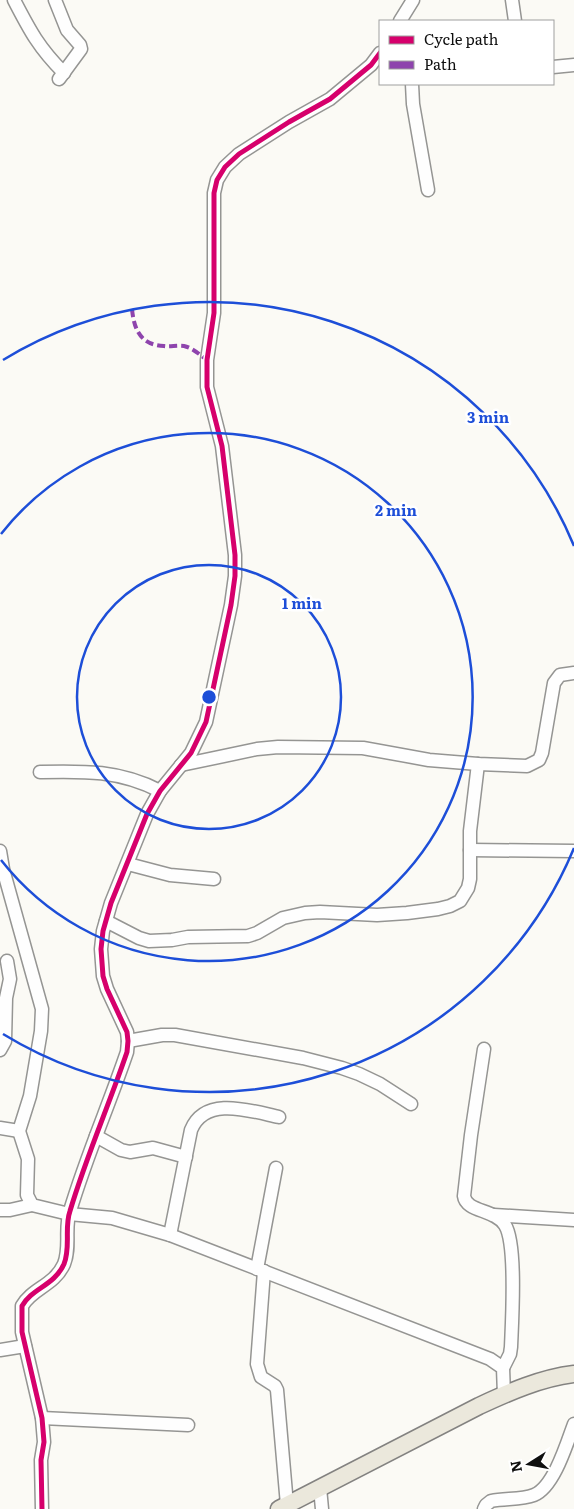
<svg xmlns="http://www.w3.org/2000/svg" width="574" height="1509" viewBox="0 0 574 1509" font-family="Literata,serif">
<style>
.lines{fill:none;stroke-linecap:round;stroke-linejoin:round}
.minor-casing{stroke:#959593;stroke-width:15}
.major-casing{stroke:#838280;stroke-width:19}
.minor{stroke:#fefefe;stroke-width:12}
.major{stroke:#ebe8dc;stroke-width:16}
.quiet{stroke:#8e44ad;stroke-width:4;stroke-dasharray:8 4;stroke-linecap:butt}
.cycleway-casing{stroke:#fff;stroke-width:8}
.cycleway{stroke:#d6006c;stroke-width:5}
.ring{fill:none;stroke:#1d4ed8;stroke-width:2.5}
.centre{fill:#1d4ed8;stroke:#fff;stroke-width:2.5}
.ring-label{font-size:15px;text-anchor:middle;font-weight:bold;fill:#1d4ed8;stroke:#fff;stroke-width:5;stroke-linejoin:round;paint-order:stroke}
</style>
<rect width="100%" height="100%" fill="#fbfaf5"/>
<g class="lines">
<defs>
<g id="minor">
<path d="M14 0C30 31 39 48 64 73"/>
<path d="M55 0 67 30 80 45 81 49 59 79"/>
<path d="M512 0 515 21"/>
<path d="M400 21 413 0"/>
<path d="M553 67 574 65"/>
<path d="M412 84 413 104 428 190"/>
<path d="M181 765 257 749 278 747 363 748 429 760 478 764 527 766 539 760 542 753 554 683 560 675 574 673"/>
<path d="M40 772C84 771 119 770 160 791"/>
<path d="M470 850 574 851"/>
<path d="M0 851 3 869 42 1009 41 1031 30 1096 19 1131 28 1159 27 1195 32 1205 69 1214 112 1218 170 1235 490 1359 503 1368 504 1395"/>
<path d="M128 864 170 875 214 879"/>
<path d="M106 921 139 938 149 941 172 940 188 937 248 936 257 933 283 918 305 913 320 912 377 915 407 913 438 909 450 906 460 901 468 888 470 879V831L478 764"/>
<path d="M128 1041 162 1035H175L303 1058 342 1068 359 1074 380 1084 411 1104"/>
<path d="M484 1049 471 1135 464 1196C466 1212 495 1209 505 1225 517 1244 512 1321 511 1347L510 1354 503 1368"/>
<path d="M0 1050 5 1041 6 998 10 979 7 961"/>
<path d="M0 1128 19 1131"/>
<path d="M96 1136 121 1150 130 1152 153 1148 186 1157"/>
<path d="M0 1210H10L32 1205"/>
<path d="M494 1215 574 1220"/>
<path d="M170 1235 191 1130C205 1095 251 1111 279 1117"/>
<path d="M257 1269 276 1168"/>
<path d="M264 1271 257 1364 261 1377 275 1386 277 1390 287 1505"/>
<path d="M0 1350 25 1346"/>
<path d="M42 1418 188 1425"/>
<path d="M320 1488 322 1509"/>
<path d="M42 1509 41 1460 44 1442 42 1418 22 1332V1306C32 1288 54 1286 64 1264 71 1247 64 1228 70 1211 86 1157 109 1105 127 1052L128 1041 127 1032 107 989 103 976 101 949 103 931 111 903 147 814 160 791 191 753 206 722 231 605 235 576V555L222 446 207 387V360L214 313V193L217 180 225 167 239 154 289 122 330 99 371 65 380 53"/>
<path d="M484 1509 486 1505 491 1501C505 1498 521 1500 534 1495 554 1487 567 1443 574 1424"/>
</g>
<path id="major" d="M279 1509 479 1406C509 1392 541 1378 574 1374"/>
</defs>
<!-- minor casing -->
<use href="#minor" class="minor-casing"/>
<!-- major casing -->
<use href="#major" class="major-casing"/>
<!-- minor -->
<use href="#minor" class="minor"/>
<!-- major -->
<use href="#major" class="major"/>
<!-- quiet -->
<path class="quiet" d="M132 309C134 329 140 345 164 346 170 347 177 345 184 346 193 348 200 355 207 360"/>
<defs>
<path id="cycleway" d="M42 1509 41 1460 44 1442 42 1418 22 1332V1306C32 1288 54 1286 64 1264 71 1247 64 1228 70 1211 86 1157 109 1105 127 1052L128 1041 127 1032 107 989 103 976 101 949 103 931 111 903 147 814 160 791 191 753 206 722 231 605 235 576V555L222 446 207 387V360L214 313V193L217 180 225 167 239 154 289 122 330 99 371 65 380 53"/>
</defs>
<!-- cycleway casing -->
<use href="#cycleway" class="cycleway-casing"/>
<!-- cycleway -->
<use href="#cycleway" class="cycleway"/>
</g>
<!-- distance rings -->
<g class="ring">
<circle cx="209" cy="697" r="132"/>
<path d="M1 534A264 264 0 1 1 1 860"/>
<path d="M574 848A395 395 0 0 1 3 1034M3 360A395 395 0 0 1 574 546"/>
</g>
<circle cx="209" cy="697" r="8" class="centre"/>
<g class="ring-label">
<text x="488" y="423">3 min</text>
<text x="396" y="516">2 min</text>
<text x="302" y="609">1 min</text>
</g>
<!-- legend -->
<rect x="379" y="20" width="175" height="65" fill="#ffffff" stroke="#9f9f9f"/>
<rect x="389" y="36" width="25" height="8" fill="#d6006c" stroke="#9f9f9f"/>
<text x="424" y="45" font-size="15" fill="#0f0f0f">Cycle path</text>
<rect x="389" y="61" width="25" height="8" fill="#8e44ad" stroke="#9f9f9f"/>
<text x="424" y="70" font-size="15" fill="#0f0f0f">Path</text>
<!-- north arrow -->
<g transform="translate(529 1464) rotate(259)" stroke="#ffffff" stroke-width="4" paint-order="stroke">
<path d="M0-4L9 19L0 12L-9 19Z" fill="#0f0f0f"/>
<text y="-8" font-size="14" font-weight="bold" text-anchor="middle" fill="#0f0f0f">N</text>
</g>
</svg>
